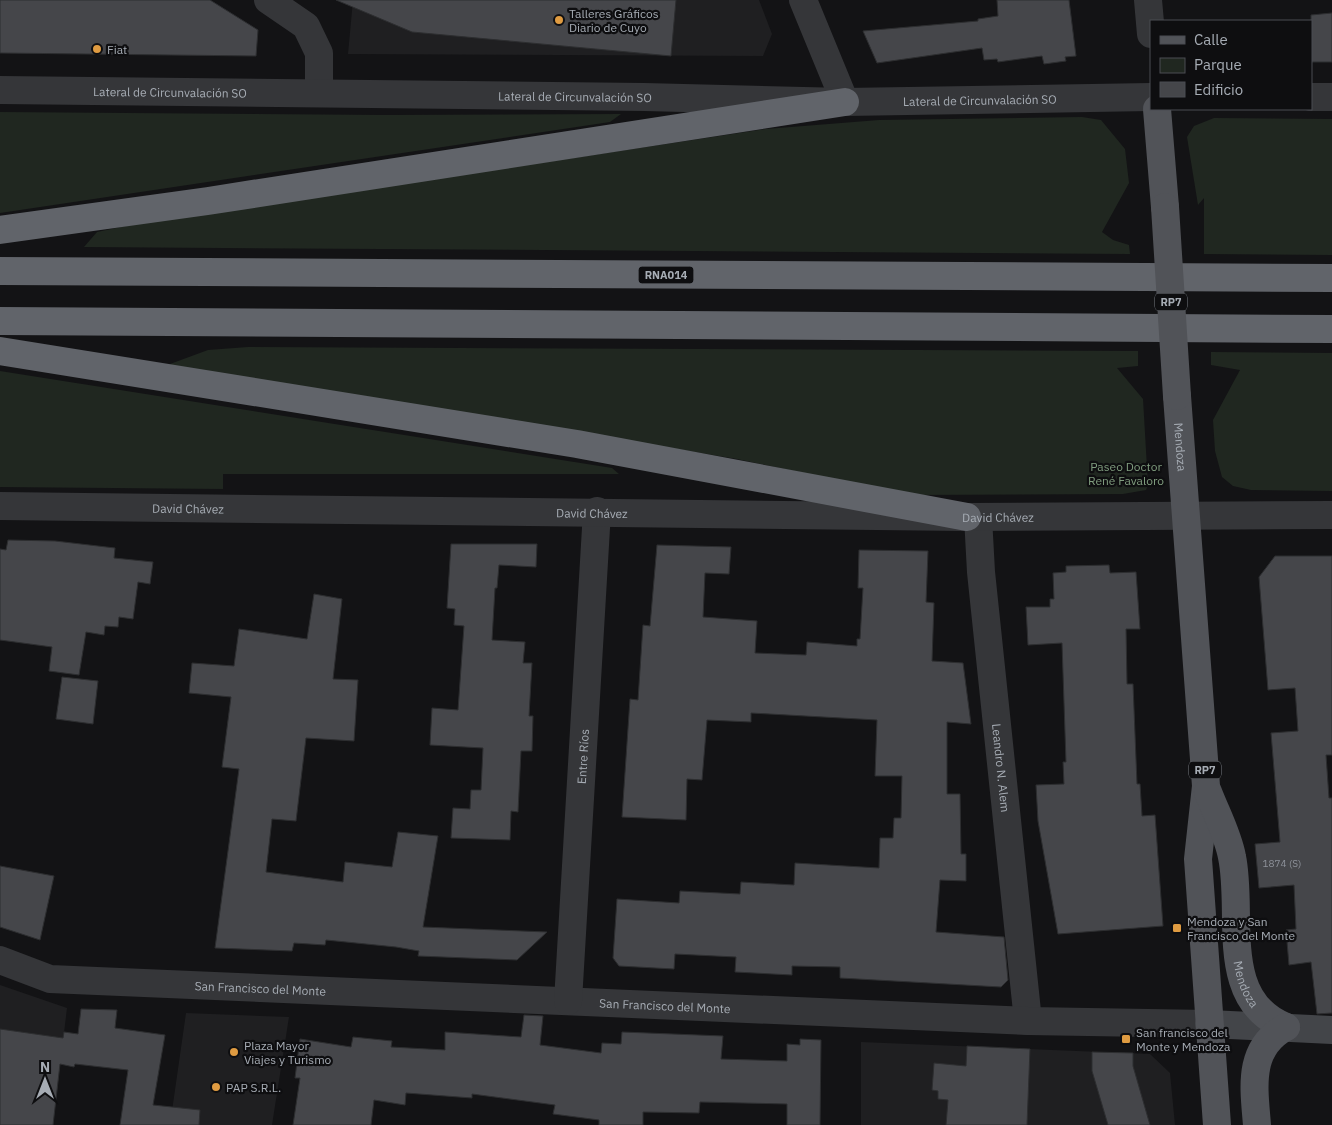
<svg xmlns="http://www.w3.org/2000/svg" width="1332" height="1125" viewBox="0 0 1332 1125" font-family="'IBM Plex Sans',sans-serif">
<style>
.built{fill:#1f1f21}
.green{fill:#202720}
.building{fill:#45464a;stroke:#2d2e30}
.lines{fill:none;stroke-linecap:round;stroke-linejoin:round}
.minor{stroke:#353639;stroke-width:28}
.tertiary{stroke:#353639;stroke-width:28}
.secondary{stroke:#434549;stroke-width:28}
.primary{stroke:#515358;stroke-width:28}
.motorway{stroke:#61646a;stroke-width:28}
.primary-bridge{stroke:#515358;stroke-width:28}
.poi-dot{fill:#df9b41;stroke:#0e0e10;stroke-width:2}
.labels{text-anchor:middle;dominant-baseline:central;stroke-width:4.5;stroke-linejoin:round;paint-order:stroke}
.number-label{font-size:10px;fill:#8e929a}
.shield{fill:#0e0e10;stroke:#787d83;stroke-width:1}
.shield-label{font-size:11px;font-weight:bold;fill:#a6acb4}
.poi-label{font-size:12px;fill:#a6acb4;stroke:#0e0e10;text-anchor:start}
.street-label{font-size:12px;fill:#a6acb4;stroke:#0e0e10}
.park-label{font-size:12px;fill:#809d7f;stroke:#0e0e10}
</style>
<rect width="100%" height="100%" fill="#131315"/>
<!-- built -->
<g class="built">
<path d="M353 0H759L772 34 763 56 348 54Z"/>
<path d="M0 985 67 1008 53 1125H0Z"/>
<path d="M186 1013 289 1017 272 1125H170Z"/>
<path d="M861 1042 1150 1054 1170 1073 1175 1125H861Z"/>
</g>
<!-- green -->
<g class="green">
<path d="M0 112 385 115 621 114 610 122 0 213Z"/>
<path d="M1082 117 1101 120 1125 149 1129 183 1102 232 1113 240 1129 245 1130 254 84 247 97 232 140 223 766 129 879 120Z"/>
<path d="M1214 118 1332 119V255L1204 254V198L1198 205 1187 137 1194 126Z"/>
<path d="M248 347 1138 351V366L1117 368 1143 399 1148 485 1146 490 1123 494 908 495 737 459 171 366 170 364 208 350Z"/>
<path d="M1211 352 1332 353V491L1251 490 1233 486 1222 477 1215 451 1213 420 1240 370 1211 365Z"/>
<path d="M0 371 612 468 619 474H223V489L0 487Z"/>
</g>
<!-- building -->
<g class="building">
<path d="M0 0H210L258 30 256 56 0 53Z"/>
<path d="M336 0H676L671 56 412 32Z"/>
<path d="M997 0H1069L1076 56 1065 57 1066 61 1044 64 1042 56 998 62 997 59 984 60 982 48 877 63 863 31 978 21V19L998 16Z"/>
<path d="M1332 13V62H1311V15Z"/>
<path d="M8 540 55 541 115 548 114 558 153 562 150 584 138 582 133 619 119 617 118 627 105 626 104 635 86 632 79 675 49 671 52 647 0 640V549L6 550Z"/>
<path d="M451 544H537L536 567 499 565 497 588H495L492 640 525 642 523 663H532L529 716H533L532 751H521L518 812 511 811 510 840 451 838 453 808 470 809 471 790H481L483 748 430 745 432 708 458 710 464 626 454 625 455 609 447 608Z"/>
<path d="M657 545 731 547 729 574 705 573 703 617 757 621 755 653 806 655 807 642 857 646V639H860L863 588H858L859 550 928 551 926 602 934 603 932 661 963 663 971 724 947 722V794H960L961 854H966V881L940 880 936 932 1004 937 1008 980 1001 987 840 978V967L792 966V975L735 972 736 957 675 954 674 969 619 966 613 958 617 899 679 903 680 891 740 894 741 882 794 885 795 863 879 868 880 838H893L894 818H901L902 776H875L877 720 751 713V722L707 720 702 780 687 779 686 820 622 817 630 699 638 700 643 625 650 626Z"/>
<path d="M1275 556H1332V755H1326L1329 798H1332V1013L1317 1014 1311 962 1289 965 1286 930 1296 929 1294 885 1259 888 1255 844 1280 842 1271 733 1298 731 1295 688 1268 690 1259 577Z"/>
<path d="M1109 565 1110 573 1136 572 1140 629H1126L1127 684H1133L1137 784H1140L1142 816 1155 815 1163 926 1058 934 1038 821 1036 785 1064 784 1063 762H1066L1062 643 1028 645 1026 607H1050V599H1054L1053 573 1066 572V566Z"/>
<path d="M314 594 342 599 333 679 358 680 354 741 306 738 296 821 272 819 266 872 343 882 345 862 392 867 398 832 438 836 423 927 547 932 517 960 418 956 419 951 396 947 326 940 325 945 294 943 292 951 215 948 239 769 222 767 231 697 189 693 192 663 234 666 239 629 307 639Z"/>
<path d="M62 677 98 681 93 724 56 719Z"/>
<path d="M0 866 54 876 40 940 0 927Z"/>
<path d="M81 1009 117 1010 115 1028 165 1035 153 1105 200 1110 199 1125H120L128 1070 75 1064 74 1067 60 1064 53 1125H0V1029L63 1038 64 1032 78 1034Z"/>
<path d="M524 1015 543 1016 540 1045 601 1053 602 1043 621 1044 622 1032 723 1036 721 1059 787 1061V1044L800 1045V1039L821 1040 820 1125H787V1104L700 1102 699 1113 643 1112V1125H599V1120L553 1114 555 1105 472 1094V1098L406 1093 405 1105 374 1100 371 1125H293L300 1078H295L300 1039 351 1047 353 1037 392 1041 391 1047 445 1050V1032L521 1037Z"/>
<path d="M967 1046 1030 1049 1027 1125H946L948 1100 938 1099V1091L932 1090 934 1063 966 1066Z"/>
<path d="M1092 1052 1133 1053V1066L1150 1125H1108L1092 1071Z"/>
</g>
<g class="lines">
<!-- minor -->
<g class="minor">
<path d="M268 0 306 26 319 53V93"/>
<path d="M1148 0 1151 34"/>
<path id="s1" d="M978 517 981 572 1028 1021"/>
<path id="s2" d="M0 960 50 979 1028 1021 1209 1024"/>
<path id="s3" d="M568 1001 597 511"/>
</g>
<!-- tertiary -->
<g class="tertiary">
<path d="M803 0 845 102"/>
<path id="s4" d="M0 90 644 97 845 102 1151 97"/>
<path d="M1311 97H1332"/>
<path id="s5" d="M0 506 967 517 1332 515"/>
</g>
<!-- secondary -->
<path class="secondary" d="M1209 1024 1332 1030"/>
<!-- primary -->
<g class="primary">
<path d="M1157 109 1165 207"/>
<path id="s6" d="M1177 396 1206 786 1198 859 1217 1125"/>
<path id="s7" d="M1208 792C1216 813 1228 835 1232 857 1244 914 1217 1000 1286 1027"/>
<path d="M1257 1125C1254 1088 1247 1048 1286 1027"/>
</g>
<!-- motorway -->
<g class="motorway">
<path d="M0 230 208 201 845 102"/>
<path d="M0 271 1332 278"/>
<path d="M0 321 1332 329"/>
<path d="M0 351 577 444 967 517"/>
</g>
<!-- primary-bridge -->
<path class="primary-bridge" d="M1165 207 1177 396"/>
</g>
<!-- markers -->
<g class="poi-dot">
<circle cx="559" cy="20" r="5"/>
<circle cx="97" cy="49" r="5"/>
<rect x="1172" y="923" width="10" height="10" rx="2.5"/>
<rect x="1121" y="1034" width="10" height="10" rx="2.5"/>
<circle cx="234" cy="1052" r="5"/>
<circle cx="216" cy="1087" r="5"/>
</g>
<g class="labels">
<!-- number labels -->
<g class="number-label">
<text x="1282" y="863">1874 (S)</text>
</g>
<!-- shield labels -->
<g class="shield">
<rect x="638.5" y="266.5" width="55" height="17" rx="4"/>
<rect x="1155" y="293.5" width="32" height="17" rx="4"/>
<rect x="1189" y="761.5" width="32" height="17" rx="4"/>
</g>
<g class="shield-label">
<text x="666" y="275">RNA014</text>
<text x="1171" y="302">RP7</text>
<text x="1205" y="770">RP7</text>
</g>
<!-- poi labels -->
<g class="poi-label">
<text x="569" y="13">Talleres Gráficos<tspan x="569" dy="14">Diario de Cuyo</tspan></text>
<text x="107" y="49">Fiat</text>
<text x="1187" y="921">Mendoza y San<tspan x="1187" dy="14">Francisco del Monte</tspan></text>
<text x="1136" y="1032">San francisco del<tspan x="1136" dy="14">Monte y Mendoza</tspan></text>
<text x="244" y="1045">Plaza Mayor<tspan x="244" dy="14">Viajes y Turismo</tspan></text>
<text x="226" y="1087">PAP S.R.L.</text>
</g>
<!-- street labels -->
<g class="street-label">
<text stroke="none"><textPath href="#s4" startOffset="170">Lateral de Circunvalación SO</textPath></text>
<text stroke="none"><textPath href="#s4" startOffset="575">Lateral de Circunvalación SO</textPath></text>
<text stroke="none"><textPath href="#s4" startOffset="980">Lateral de Circunvalación SO</textPath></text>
<text stroke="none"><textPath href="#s6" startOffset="51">Mendoza</textPath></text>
<text stroke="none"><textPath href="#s5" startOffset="188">David Chávez</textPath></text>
<text stroke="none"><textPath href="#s5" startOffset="592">David Chávez</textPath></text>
<text stroke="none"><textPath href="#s5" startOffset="998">David Chávez</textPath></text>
<text stroke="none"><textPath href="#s3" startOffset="245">Entre Ríos</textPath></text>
<text stroke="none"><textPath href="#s1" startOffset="252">Leandro N. Alem</textPath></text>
<text stroke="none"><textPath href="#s7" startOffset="198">Mendoza</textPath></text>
<text stroke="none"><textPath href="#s2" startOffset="264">San Francisco del Monte</textPath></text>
<text stroke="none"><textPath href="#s2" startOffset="669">San Francisco del Monte</textPath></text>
</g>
<!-- park labels -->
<g class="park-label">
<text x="1126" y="466">Paseo Doctor<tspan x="1126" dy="14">René Favaloro</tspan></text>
</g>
</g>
<!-- legend -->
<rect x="1150" y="20" width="162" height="90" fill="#0e0e10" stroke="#4b4d52"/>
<rect x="1160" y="36" width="25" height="8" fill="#515358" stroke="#4b4d52"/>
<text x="1194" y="45" font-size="15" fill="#a6acb4">Calle</text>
<rect x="1160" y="58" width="25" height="15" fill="#202720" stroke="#4b4d52"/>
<text x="1194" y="70" font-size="15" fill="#a6acb4">Parque</text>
<rect x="1160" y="82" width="25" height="15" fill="#45464a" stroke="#4b4d52"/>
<text x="1194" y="95" font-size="15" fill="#a6acb4">Edificio</text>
<!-- north arrow -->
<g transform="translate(45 1080)" stroke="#0e0e10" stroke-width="4" paint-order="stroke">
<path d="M0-4L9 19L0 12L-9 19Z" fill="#a6acb4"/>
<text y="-8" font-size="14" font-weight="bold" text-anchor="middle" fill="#a6acb4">N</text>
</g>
</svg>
